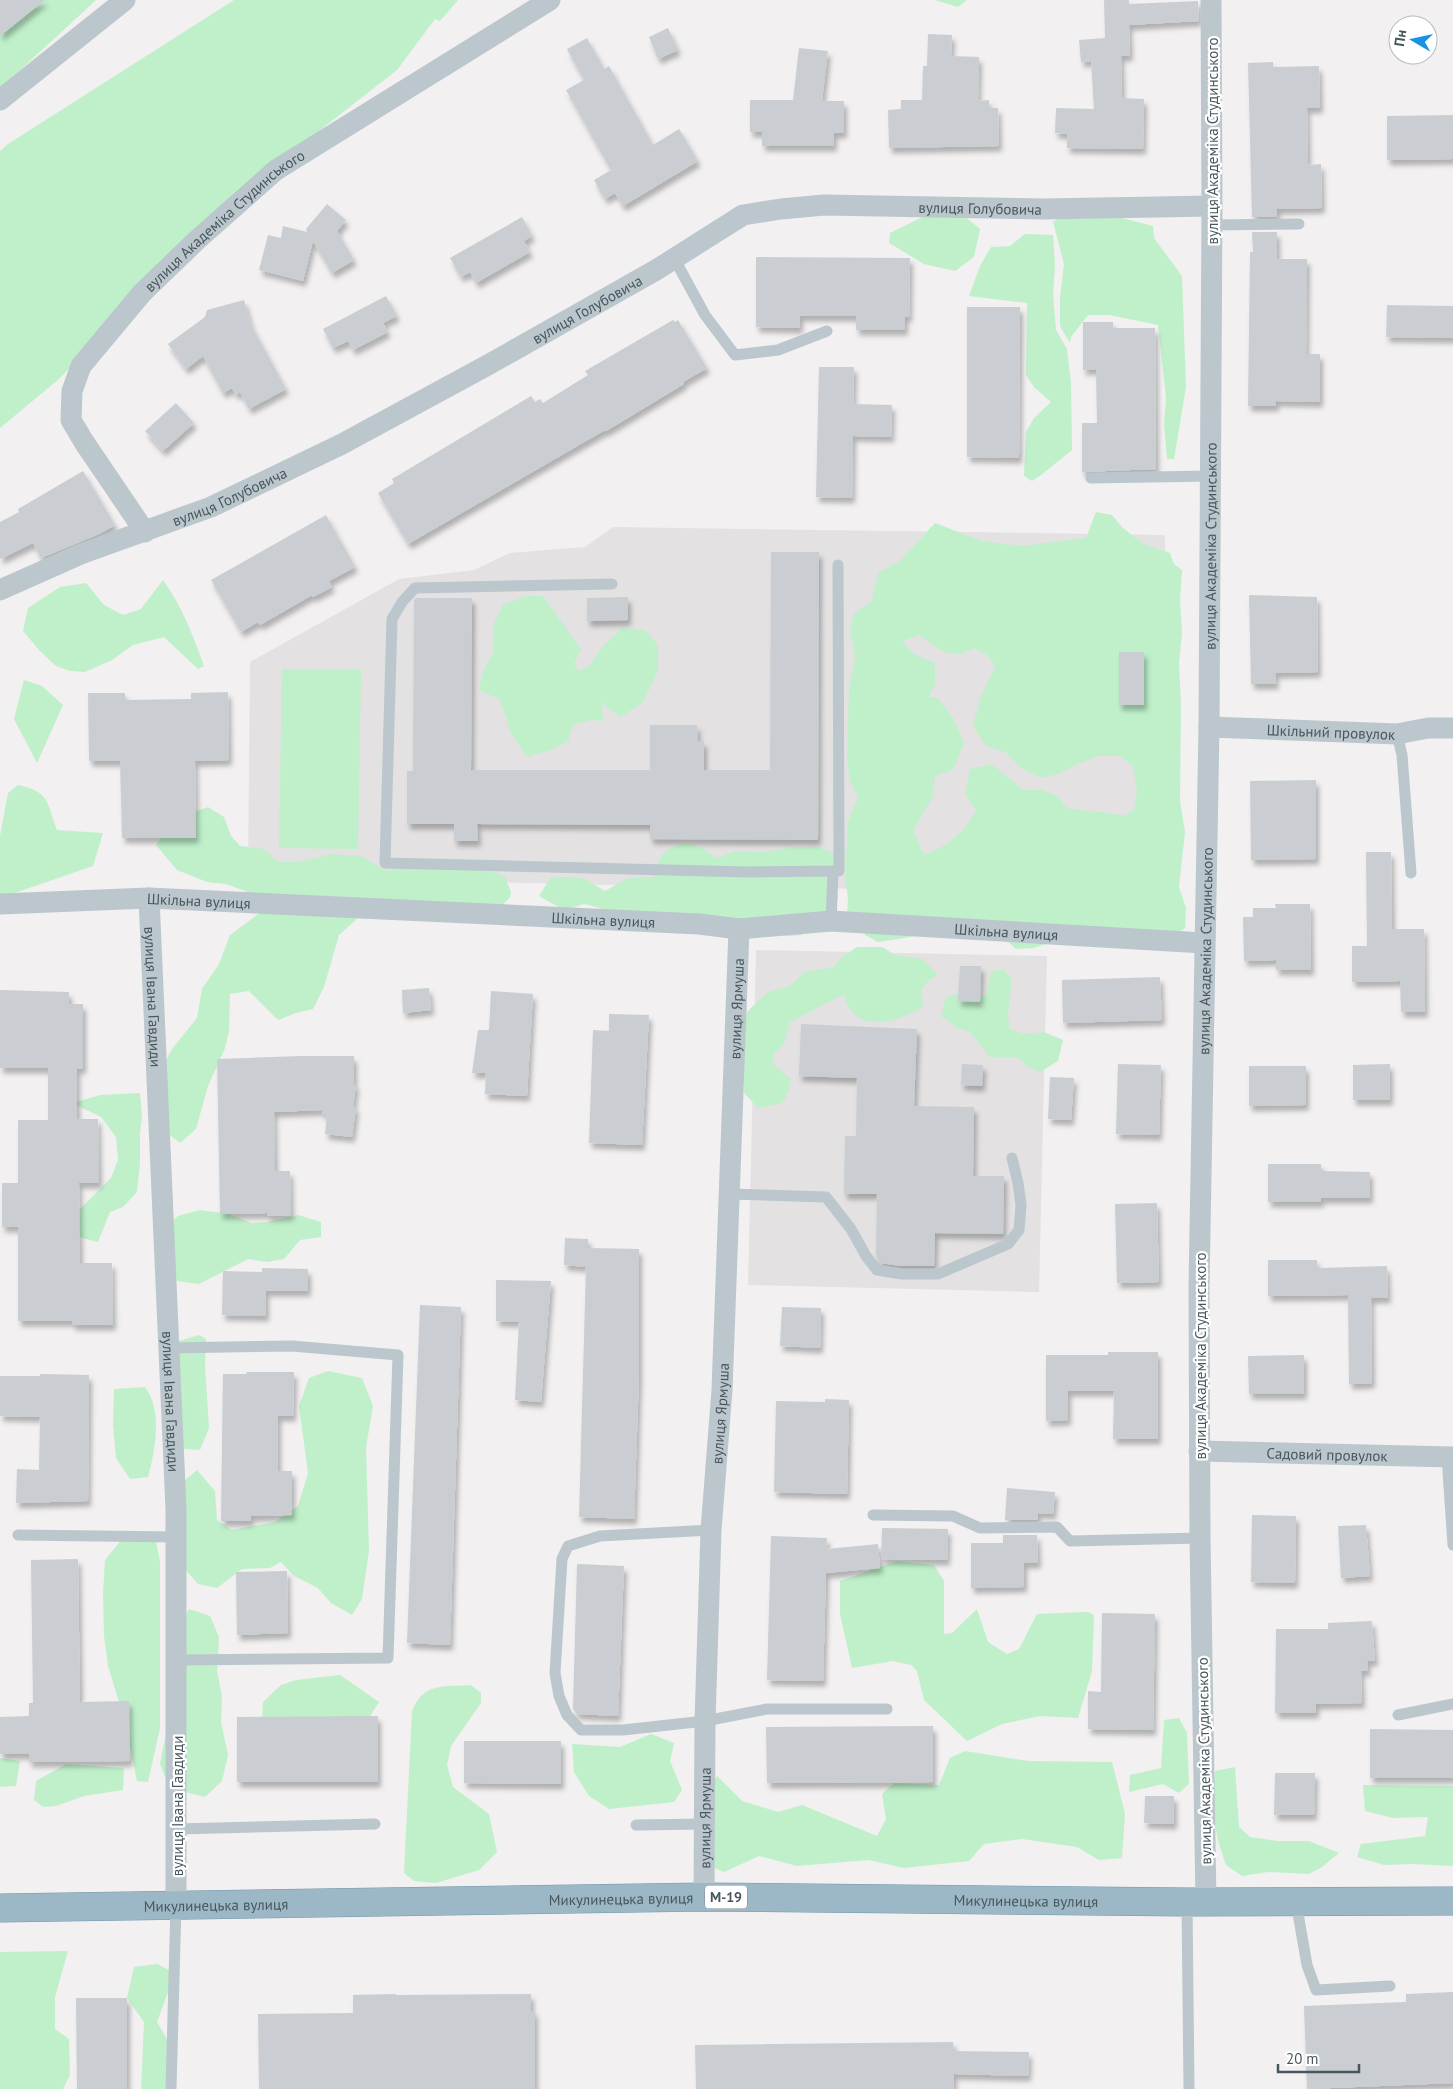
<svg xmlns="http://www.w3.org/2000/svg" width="1453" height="2089" viewBox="0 0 1453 2089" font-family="'PT Sans',sans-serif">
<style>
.education{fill:#e3e1e2}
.green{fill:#bff0ca;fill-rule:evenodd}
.building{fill:#caced2;filter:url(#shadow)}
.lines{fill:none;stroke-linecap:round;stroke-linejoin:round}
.trunk-casing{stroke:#7396aa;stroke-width:29}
.service{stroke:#bbc7cd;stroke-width:11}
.minor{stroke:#bbc7cd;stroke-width:21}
.trunk{stroke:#9cb8c7;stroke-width:28}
.labels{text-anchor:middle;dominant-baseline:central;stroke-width:4.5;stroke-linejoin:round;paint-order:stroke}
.shield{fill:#fff;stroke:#7f898e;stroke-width:1}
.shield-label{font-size:14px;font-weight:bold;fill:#48575d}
.street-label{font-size:15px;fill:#48575d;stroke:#fff}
</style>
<defs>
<filter id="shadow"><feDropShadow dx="3" dy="5.5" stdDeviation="2.5" flood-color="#0004"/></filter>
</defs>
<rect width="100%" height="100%" fill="#f2f0f0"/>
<!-- education -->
<g class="education">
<path d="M613 527 1165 535 1167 887 776 889 248 876 250 662 399 579 474 570 510 553 585 547Z"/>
<path d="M756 950 1047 956 1039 1292 748 1285Z"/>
</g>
<!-- green -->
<g class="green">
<path d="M0 0H96L18 72 0 87Z"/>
<path d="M234 0H458L440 21 435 19 397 70 228 202 59 379 0 428V151L8 144Z"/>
<path d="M935 0H967L958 7Z"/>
<path d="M939 209 957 210 980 229 974 257 955 271 924 264 889 243 890 233Z"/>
<path d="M1066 213 1122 218 1153 226 1154 238 1182 276 1186 387 1174 459H1167L1164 424 1166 398 1158 325 1109 315H1088L1071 337 1070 343 1060 326V297L1064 264 1053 222Z"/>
<path d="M1025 234 1053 235 1055 267 1053 293 1056 330 1067 349 1071 384 1072 450 1041 475 1032 481 1024 476 1026 432 1034 418 1051 402 1034 387 1026 375 1027 303 969 296 980 266 991 247 1010 246Z"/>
<path d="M1096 512 1112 515 1122 527 1143 544 1170 553 1174 564 1182 570 1180 601 1182 633 1179 664 1181 704 1180 801 1185 832 1179 887 1186 908 1185 928 1172 937 1058 940 1034 948 1016 949 1005 939 929 934 878 942 865 935 862 915 847 914 848 899 845 875 848 822 858 797 850 782 847 758 849 690 855 657 850 628 854 614 871 602 878 573 900 561 935 523 982 541 1021 546 1086 538ZM920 635C940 650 949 661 974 648L987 655 995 667 981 696 973 726 986 746 1007 753 1021 768 1041 778 1058 774 1080 763 1100 756H1120L1133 766 1137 791 1134 810 1124 816C1105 811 1086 812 1067 808L1057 796 1042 790H1023L992 764 970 769 965 794 976 810C963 834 950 845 924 855L913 830 932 798 935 776 954 769 964 742 952 716 938 698 929 697 935 683V663L914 654 902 641Z"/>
<path d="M163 580C182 606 193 636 204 666L198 669 164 637 133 645 112 660 85 672 70 671 56 666 39 650 23 631 28 608 60 587 86 583 104 605 123 615 141 609Z"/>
<path d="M525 596H543L581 649 574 664 580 671 590 665 602 647 622 628 645 630 658 645V671L643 702 621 717 601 703 604 721 591 720 573 725 568 741 554 749 527 757 510 732 506 716 499 699 479 690 482 674 493 652 494 624 503 605Z"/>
<path d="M282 669 361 670 358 849 279 848Z"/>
<path d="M24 680 42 686 63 705 37 763 14 719Z"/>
<path d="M18 785C50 792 46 801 57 830L103 833 93 866 0 898V836L8 793Z"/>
<path d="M208 807 224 817 231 836 240 846 264 849 278 862H298L332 854 361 856 386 871 435 861 456 870 472 869 497 873 505 877 511 892 510 897 500 908 359 917 339 935 324 987 313 1009 296 1013 278 1020 249 991 230 994 229 1031 225 1048 208 1086 196 1129 180 1143 166 1132 164 1064 172 1049 197 1018 202 989 219 964 230 935 261 912 245 891 226 884 207 882 177 870 156 845 175 819Z"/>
<path d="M686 843 703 848 716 858 736 851 763 852 796 847H819L835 854 838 899 802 935 788 936 608 910 584 904 564 910 539 896 551 877 583 878 605 891 628 878 654 877C660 854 663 848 686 843Z"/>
<path d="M857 947H882L895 955 922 959 938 975 929 980 921 990 923 1007C903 1019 867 1033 850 1009 847 1005 845 999 844 994L790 1022 784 1044 773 1055V1064L791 1079C785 1106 784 1103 758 1108L744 1093 741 1034 747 1012 768 992 790 986 804 972 834 967 841 958Z"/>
<path d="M1003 969 1012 979 1008 1015 1010 1029 1024 1034 1044 1032 1063 1040 1058 1061 1040 1072 1028 1067 1017 1057H990L970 1032 958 1028 941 1016 946 997 967 991 977 998 987 994 991 971Z"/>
<path d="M140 1093 142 1117 140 1133V1163L137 1192 123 1207 110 1212 98 1242 82 1238 67 1228 77 1212 111 1178 118 1160 116 1137 101 1117 72 1103 101 1095Z"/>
<path d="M200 1210 229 1214 251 1223 267 1222 298 1215 321 1222V1237L300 1240 284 1259 267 1262 248 1259 199 1284 177 1281 162 1231 178 1216Z"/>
<path d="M199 1335 206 1339 205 1366 209 1428 200 1450 185 1449 178 1444 179 1341Z"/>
<path d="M328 1371 362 1378 373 1406 366 1447 369 1551 362 1599 352 1615 331 1603 318 1588 294 1576 281 1562 270 1568 242 1569 217 1588 198 1584 183 1567 181 1484 197 1470 215 1491 217 1520 232 1530 275 1522 298 1506 308 1473 299 1406 309 1378Z"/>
<path d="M145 1387C163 1411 155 1450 148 1477L130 1479 116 1458 113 1426 114 1389Z"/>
<path d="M123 1538 156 1541 160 1562V1728L148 1782 137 1781 124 1718 108 1666 104 1636 103 1594 105 1560Z"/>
<path d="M897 1561 934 1565 944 1581V1634L952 1633 977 1609 988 1642 1007 1654 1019 1649 1037 1614 1088 1612 1094 1615 1092 1671 1078 1718 1040 1716 1002 1724 967 1741 924 1700 917 1671 911 1665 893 1661 852 1668 840 1614V1581Z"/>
<path d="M189 1609 210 1616 219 1637 217 1671 222 1696 221 1722 228 1755 222 1781 205 1797 177 1790 167 1782 160 1764 167 1728 171 1643Z"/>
<path d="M340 1675 379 1702 365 1724 262 1723 263 1702 281 1685 296 1680Z"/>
<path d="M471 1685 481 1693V1703L451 1746 447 1765 453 1787 489 1814 497 1852 479 1870 436 1883 414 1881 404 1873 412 1711C423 1682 445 1687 471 1685Z"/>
<path d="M1179 1718 1187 1733 1189 1784 1179 1793 1163 1784 1129 1792 1130 1775 1161 1768 1164 1720Z"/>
<path d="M651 1734 674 1743 670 1761 682 1790 674 1802 609 1809 589 1796 574 1772 572 1744 620 1747Z"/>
<path d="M965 1751 1028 1761 1112 1762 1125 1814 1122 1858 1099 1860 1077 1847 1022 1839 984 1844 969 1861 903 1868 869 1860 797 1866 759 1856 724 1872 708 1865 704 1796 717 1776 742 1801 778 1812 802 1805 877 1836 886 1819 882 1794 894 1783 939 1785 950 1758Z"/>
<path d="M0 1758 20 1761 16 1786 0 1787Z"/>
<path d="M66 1764 124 1768 123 1790 84 1796 56 1806 43 1807 34 1800 36 1781Z"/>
<path d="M1235 1767 1239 1827 1250 1837 1277 1841H1309L1339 1853 1322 1867 1309 1874 1268 1872 1242 1876 1226 1865 1218 1841 1212 1807 1215 1771Z"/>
<path d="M1363 1785 1453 1786V1866L1412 1864 1384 1865 1357 1857 1361 1844 1425 1836 1428 1817 1393 1818 1365 1811Z"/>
<path d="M68 1951 55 1997V2029L69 2039 70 2075 63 2089H0V1952Z"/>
<path d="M157 1964 175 1973 157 2022 177 2056 171 2089H141L144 2022 127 1998 134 1967Z"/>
</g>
<!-- building -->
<g class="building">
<path d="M0 0H45L0 36Z"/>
<path d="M1104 0H1129V4L1198 1 1199 21 1129 25 1130 56H1121L1122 98 1144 99 1143 149 1067 148V134L1055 133 1056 108 1094 109 1091 61 1081 62 1079 40 1105 38Z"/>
<path d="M668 28 678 50 658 59 649 37Z"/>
<path d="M928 34 952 35 951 56 979 57 978 101 989 100V108H998L999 146 889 148 888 110 901 109V100H922L923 66H927Z"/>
<path d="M587 38 604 69 609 66 653 145 679 129 698 161 623 206 615 193 605 199 594 180 611 170 566 90 584 80 567 49Z"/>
<path d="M799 48 828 51 822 101H844V133H834V146H762V132H750V100H793Z"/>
<path d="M1273 62V67L1319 66 1320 108H1307L1308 165 1321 164 1322 208 1277 209V217H1252L1248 63Z"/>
<path d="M1453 115V159L1387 160V116Z"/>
<path d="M327 204 346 220 337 231 354 260 332 273 313 241 303 281 259 270 268 235 281 238 283 226 307 232 306 229Z"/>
<path d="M522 217 532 236 524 241 530 252 476 283 470 272 461 277 450 258Z"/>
<path d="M1252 232H1277V259H1307L1306 354H1320V402L1276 401V406H1248L1250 252H1253Z"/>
<path d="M756 257 910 258 909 317H905V330H856V316H800V328L756 327Z"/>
<path d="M386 296 397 316 383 323 388 332 353 350 348 341 333 348 323 329Z"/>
<path d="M244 300 251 325 286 389 249 409 240 392 236 395 232 388 223 393 203 356 186 369 168 344 205 317 207 310Z"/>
<path d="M1387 305 1453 306V338L1386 337Z"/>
<path d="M967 307H1020L1019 458 967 457Z"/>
<path d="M673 320 675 322 678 320 707 368 683 382 684 384 606 431 605 430 408 544 378 493 394 483 392 479 531 396 535 402 540 399 543 403 588 375 585 371Z"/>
<path d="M1083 322H1113V328H1155L1156 469 1082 472V423H1097L1096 369 1083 370Z"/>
<path d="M819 367H854L853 404 892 405 891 437 853 436 852 498 816 497Z"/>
<path d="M176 403 194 423 163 451 145 431Z"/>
<path d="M83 471 115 525 99 534 41 558 33 543 0 559V522L19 512 18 509Z"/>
<path d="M326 515 355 567 329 581 332 587 313 597 312 595 260 625 258 622 241 632 211 580Z"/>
<path d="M771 552H819L818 840 650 839V825L477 824 478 841H454V824H407V771H413L414 600 416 598H472L471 770H650V725H697L698 742 704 741V770H770Z"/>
<path d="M1249 595 1317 597 1318 672 1275 673 1276 684H1251Z"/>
<path d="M628 597V620L587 621V598Z"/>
<rect x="1119" y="652" width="25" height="53"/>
<path d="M228 692 229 760 195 761 196 838H122L120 761H89L88 693H125V700L191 699V693Z"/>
<path d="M1316 780V859L1251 860 1250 781Z"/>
<path d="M1366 852H1391L1392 929H1424L1425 1012H1401L1400 981 1352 982V946H1367Z"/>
<path d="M1275 904H1310L1311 970H1276V960L1244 961 1243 917H1253V908H1276Z"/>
<path d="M960 966H981L980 1002 958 1001Z"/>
<path d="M1160 977 1162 1020 1063 1023 1062 980Z"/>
<path d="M429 988 431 1010 403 1013 402 990Z"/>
<path d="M0 990 69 992V1004H83V1069L77 1068V1119H98L99 1183H79L80 1263H112L113 1325H72V1321H18V1227H2V1183H18V1120H48V1068H0Z"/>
<path d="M491 991 533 994 527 1096 485 1094 486 1073H472L478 1030H489Z"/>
<path d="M609 1014 649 1015 642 1145 589 1143 593 1030 609 1031Z"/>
<path d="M801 1024 917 1029 914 1106 974 1107 973 1176H1004L1003 1234 935 1233 934 1266H900L881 1263 876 1256 877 1194H844L845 1136H856L857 1078 799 1076Z"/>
<path d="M301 1056H354V1085H356L353 1107H356L352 1137 325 1134 327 1115H322L323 1110 274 1112 275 1171H290L291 1215 267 1216V1213L220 1214 217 1059Z"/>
<path d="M962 1064 983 1065 982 1086 961 1085Z"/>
<path d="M1118 1064 1161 1065 1159 1135 1116 1134Z"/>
<path d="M1390 1064V1100H1353V1065Z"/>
<path d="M1249 1066H1306V1105L1249 1106Z"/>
<path d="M1050 1077 1074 1078 1071 1120 1048 1119Z"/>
<path d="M1268 1164H1321V1171L1370 1172V1198H1321V1202H1268Z"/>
<path d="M1157 1203 1159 1282 1117 1283 1115 1204Z"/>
<path d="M565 1238 588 1239V1248L639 1249V1374L634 1519 579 1517 586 1267 564 1265Z"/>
<path d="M1268 1260H1317V1268L1387 1266 1388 1298H1371L1372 1383 1349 1384 1348 1295 1268 1296Z"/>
<path d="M262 1268 308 1269V1291H266V1316L222 1315 223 1271 262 1272Z"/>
<path d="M496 1280 551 1281 541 1402 515 1400 519 1322 496 1321Z"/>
<path d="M420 1305 461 1307 450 1645 407 1643Z"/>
<path d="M782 1307 821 1308 820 1348 780 1346Z"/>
<path d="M1108 1352H1158V1439H1113L1114 1391H1068V1420L1046 1421V1355H1108Z"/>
<path d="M1304 1355V1394H1249L1248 1356Z"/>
<path d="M247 1372H294L293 1416H278V1471H292V1515L251 1516V1521H221L223 1374H246Z"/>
<path d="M40 1374 89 1375 88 1501 16 1503 17 1469 39 1470 40 1417 0 1416V1376H40Z"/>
<path d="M825 1399 849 1400 847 1494 774 1492 776 1401 825 1402Z"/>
<path d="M1007 1488 1055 1492 1053 1514 1038 1513 1037 1520H1005Z"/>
<path d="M1252 1515 1296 1516 1295 1583 1251 1582Z"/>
<path d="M1366 1525 1370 1576 1341 1578 1338 1526Z"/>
<path d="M882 1528 948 1529 947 1560 881 1559Z"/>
<path d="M1003 1535H1037L1038 1563H1024V1587L971 1588V1543H1003Z"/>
<path d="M771 1536 827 1538 826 1549 878 1544 880 1568 826 1573 823 1681 767 1680Z"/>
<path d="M78 1559 80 1702 129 1701 130 1761 29 1762V1754H0V1717L29 1716V1703H33L31 1560Z"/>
<path d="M577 1564 624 1566 618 1716 577 1714 573 1709Z"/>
<path d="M287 1571 288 1633 237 1635 236 1572Z"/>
<path d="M1102 1613 1155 1614 1153 1730 1088 1729V1691L1101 1692Z"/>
<path d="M1372 1621 1375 1661H1367L1368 1671H1361L1362 1703 1316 1704V1713H1275L1276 1629H1328V1623Z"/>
<path d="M378 1716V1782H237V1717Z"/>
<path d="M933 1726V1782L767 1783 766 1727Z"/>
<path d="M1370 1729 1453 1730V1778H1370Z"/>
<path d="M464 1741H561V1784L464 1783Z"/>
<path d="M1275 1773H1315L1314 1815H1274Z"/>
<path d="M1145 1796H1174V1824L1144 1823Z"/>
<path d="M1453 1992V2083L1307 2089 1304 2006 1406 2002V1994Z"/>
<path d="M396 1994V1995L531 1994V2011H535V2089H259L258 2014 353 2013V1995Z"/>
<path d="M76 1998H127V2089H77Z"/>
<path d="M953 2042 954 2051 1029 2052 1028 2076 954 2074V2089H696L695 2045Z"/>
</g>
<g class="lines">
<defs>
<g id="trunk">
<path id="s9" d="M0 1908 704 1897 1187 1902 1453 1901"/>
</g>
</defs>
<!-- trunk casing -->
<use href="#trunk" class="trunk-casing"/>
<!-- service -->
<g class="service">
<path d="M1212 225 1299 224"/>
<path d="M674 258 705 315 735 355 778 350 827 331"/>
<path d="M1091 478 1211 476"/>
<path d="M612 584 415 588 402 602 392 619 385 863 748 872 839 871 838 565"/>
<path d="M1397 734 1402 755 1411 873"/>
<path d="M831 921 833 871"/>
<path d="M729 1194 826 1197 851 1229 866 1256 877 1270 902 1274H938L1008 1244 1019 1230 1021 1205 1018 1183 1012 1158"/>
<path d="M169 1348 292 1346 398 1355 388 1658 176 1660"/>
<path d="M1447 1457 1453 1545"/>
<path d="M873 1515 953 1516 980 1528 1057 1527 1070 1541 1200 1538"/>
<path d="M711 1530 600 1536 568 1546 562 1559 555 1673 559 1696 567 1715 581 1730H623L705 1721 767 1709H887"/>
<path d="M18 1535 176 1537"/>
<path d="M1398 1715 1453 1704"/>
<path d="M636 1825 704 1824"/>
<path d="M177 1829 375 1824"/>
<path d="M1187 1902 1189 2089"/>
<path d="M1296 1902 1307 1965 1316 1990 1390 1986"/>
<path d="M171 2089 176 1905"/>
</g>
<!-- minor -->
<g class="minor">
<path d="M0 100 125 0"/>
<path id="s1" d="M145 532 84 442 71 420 72 391 81 366 142 293 197 240 276 170 550 0"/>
<path id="s2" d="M0 590 81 554 211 507 342 444 486 366 656 270 743 215 781 209 824 205 1043 209 1212 206"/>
<path id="s3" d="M1209 727 1397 734 1428 728H1453"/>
<path id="s4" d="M149 898 176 1509V1905"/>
<path id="s5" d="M0 904 149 898 699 924 739 929 831 921 1204 943"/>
<path id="s6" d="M1199 1451 1453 1457"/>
<path id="s7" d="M704 1897 705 1721 711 1530 722 1390 739 929"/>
<path id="s8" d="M1206 1902 1200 1538 1199 1287 1209 727 1212 206 1211 0"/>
</g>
<!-- trunk -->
<use href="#trunk" class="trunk"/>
</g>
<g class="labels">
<!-- shield labels -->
<rect class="shield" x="705" y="1885.5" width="42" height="23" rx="4"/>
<g class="shield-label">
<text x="726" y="1897">М-19</text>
</g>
<!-- street labels -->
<g class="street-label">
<text transform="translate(1212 141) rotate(-90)">вулиця Академіка Студинського</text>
<text stroke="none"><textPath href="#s2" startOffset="1072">вулиця Голубовича</textPath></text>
<text stroke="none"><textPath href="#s1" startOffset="395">вулиця Академіка Студинського</textPath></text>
<text stroke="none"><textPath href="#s2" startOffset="652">вулиця Голубовича</textPath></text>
<text stroke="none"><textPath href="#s2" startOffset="248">вулиця Голубовича</textPath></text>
<text stroke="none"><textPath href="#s8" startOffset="1356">вулиця Академіка Студинського</textPath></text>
<text stroke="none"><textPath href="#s3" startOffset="122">Шкільний провулок</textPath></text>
<text stroke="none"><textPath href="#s5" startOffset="199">Шкільна вулиця</textPath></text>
<text stroke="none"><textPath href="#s5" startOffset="604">Шкільна вулиця</textPath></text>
<text stroke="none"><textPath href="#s5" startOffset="1008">Шкільна вулиця</textPath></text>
<text stroke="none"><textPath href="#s8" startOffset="951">вулиця Академіка Студинського</textPath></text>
<text stroke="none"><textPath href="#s4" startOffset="99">вулиця Івана Гавдиди</textPath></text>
<text stroke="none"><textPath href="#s7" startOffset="889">вулиця Ярмуша</textPath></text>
<text transform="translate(1200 1356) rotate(-90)">вулиця Академіка Студинського</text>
<text stroke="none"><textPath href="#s4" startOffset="504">вулиця Івана Гавдиди</textPath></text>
<text stroke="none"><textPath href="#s7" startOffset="484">вулиця Ярмуша</textPath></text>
<text stroke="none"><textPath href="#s6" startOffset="128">Садовий провулок</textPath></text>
<text transform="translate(1204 1761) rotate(-91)">вулиця Академіка Студинського</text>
<text transform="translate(177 1806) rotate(-90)">вулиця Івана Гавдиди</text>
<text stroke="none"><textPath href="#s7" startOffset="79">вулиця Ярмуша</textPath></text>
<text stroke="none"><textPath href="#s9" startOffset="621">Микулинецька вулиця</textPath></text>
<text stroke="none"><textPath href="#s9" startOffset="1026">Микулинецька вулиця</textPath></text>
<text stroke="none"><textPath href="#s9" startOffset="216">Микулинецька вулиця</textPath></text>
</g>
</g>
<!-- north arrow -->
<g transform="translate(1413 40) rotate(279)"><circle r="24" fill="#ffffff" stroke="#b6bcbe"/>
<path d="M0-4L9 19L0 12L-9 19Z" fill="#1892e4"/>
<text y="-8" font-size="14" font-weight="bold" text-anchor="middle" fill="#48575d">Пн</text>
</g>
<!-- scale -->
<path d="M1278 2064v8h81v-8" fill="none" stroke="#48575d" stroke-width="2.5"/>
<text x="1286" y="2064" font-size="15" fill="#48575d" stroke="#ffffff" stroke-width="4" paint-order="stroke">20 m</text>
</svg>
